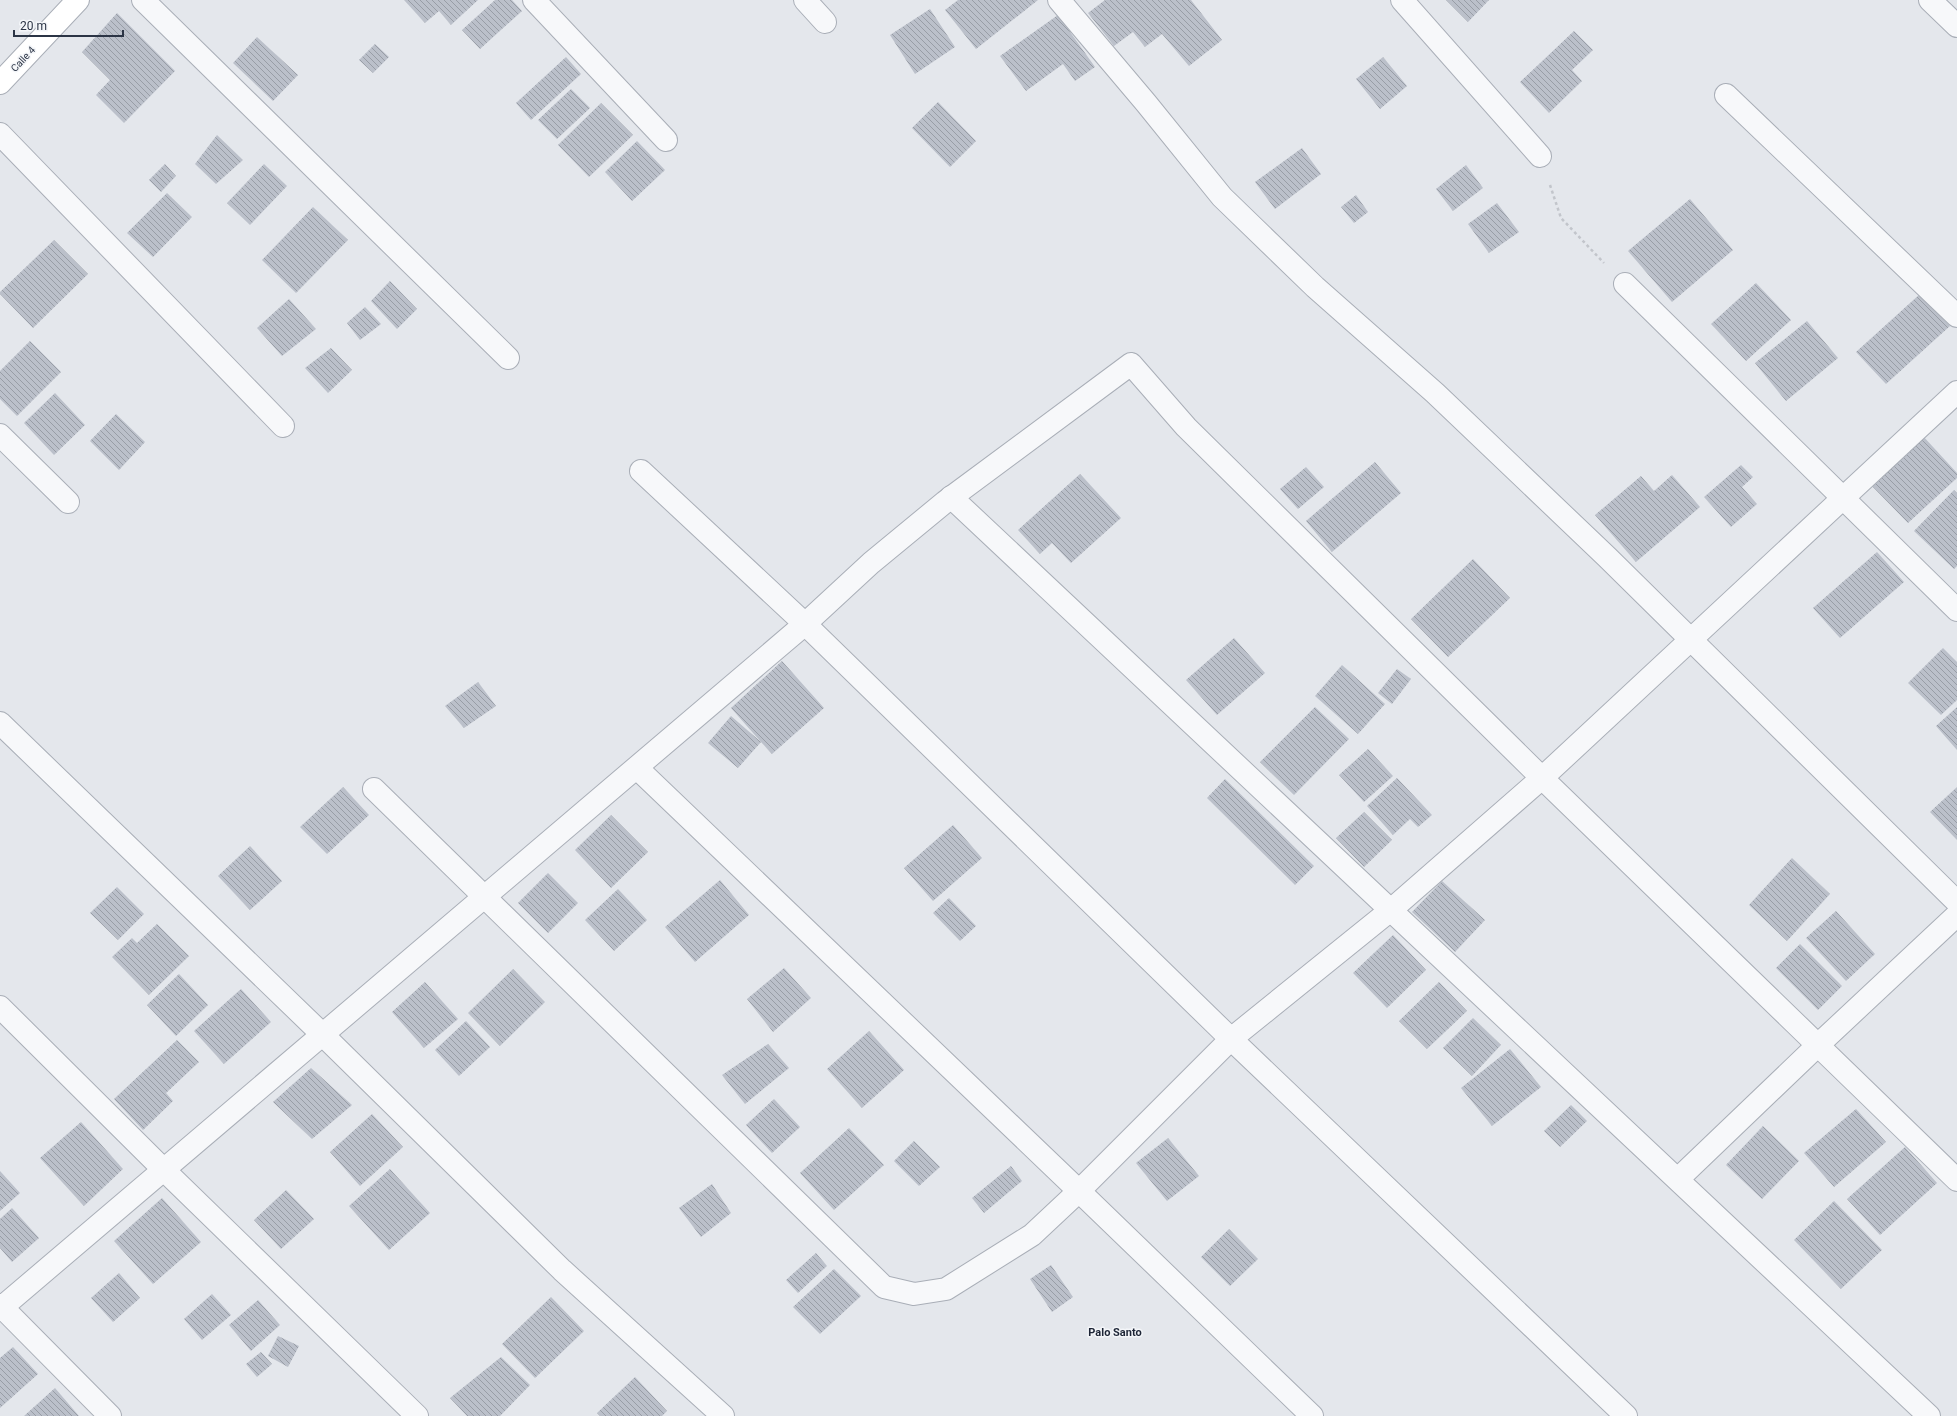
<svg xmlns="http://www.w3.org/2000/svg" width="1957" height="1416" viewBox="0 0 1957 1416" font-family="Roboto,sans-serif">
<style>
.building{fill:url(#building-back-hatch)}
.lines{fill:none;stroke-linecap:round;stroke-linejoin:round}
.street-casing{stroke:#a9aeb7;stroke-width:24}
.secondary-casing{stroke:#a9aeb7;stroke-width:24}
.path{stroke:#c2c5cb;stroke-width:2.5;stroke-dasharray:3 3;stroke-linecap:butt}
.street{stroke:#f7f8fa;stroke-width:22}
.secondary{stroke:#fff;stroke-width:22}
.labels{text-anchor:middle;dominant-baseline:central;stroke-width:3;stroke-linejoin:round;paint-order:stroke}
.street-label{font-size:10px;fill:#2b3445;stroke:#f4f6f9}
.neighbourhood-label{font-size:11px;font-weight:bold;fill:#1d2536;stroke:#f4f6f9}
</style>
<defs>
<pattern id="building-back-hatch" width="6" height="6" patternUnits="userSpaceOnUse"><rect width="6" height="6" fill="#bbc0ca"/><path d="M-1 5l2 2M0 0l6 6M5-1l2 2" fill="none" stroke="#989da6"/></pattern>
</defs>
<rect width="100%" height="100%" fill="#e4e7ec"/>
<!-- building -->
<g class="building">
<path d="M404 0H478L451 25 439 11 425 23Z"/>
<path d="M495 0H512L522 11 480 49 462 30Z"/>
<path d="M958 0H1038L976 49 945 10Z"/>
<path d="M1105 0H1191L1222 40 1189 66 1162 34 1145 47 1133 32 1114 46 1088 13Z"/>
<path d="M1446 0H1489L1468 22Z"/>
<path d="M930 9 955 47 915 74 890 35Z"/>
<path d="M117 13 175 71 124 123 96 95 110 80 82 52Z"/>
<path d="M1058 15 1095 67 1075 81 1063 64 1026 91 1000 56Z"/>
<path d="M1574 31 1593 50 1572 70 1582 81 1549 113 1520 82Z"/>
<path d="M257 37 298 75 273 101 233 63Z"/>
<path d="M375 44 389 57 373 73 359 60Z"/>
<path d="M566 57 581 74 531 120 516 103Z"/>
<path d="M1383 57 1407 86 1380 109 1356 79Z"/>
<path d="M571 89 590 108 557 139 538 120Z"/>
<path d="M938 102 976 141 950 167 912 128Z"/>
<path d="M601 103 633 135 589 177 558 145Z"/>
<path d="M217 135 243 160 216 184 195 164Z"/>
<path d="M637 141 665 170 632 201 605 172Z"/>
<path d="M1302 148 1321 174 1275 209 1255 182Z"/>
<path d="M165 164 176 176 161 192 149 180Z"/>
<path d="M264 164 287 186 250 225 227 203Z"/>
<path d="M1466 165 1483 188 1453 211 1436 189Z"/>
<path d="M167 193 192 217 153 257 127 233Z"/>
<path d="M1356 195 1368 212 1354 223 1341 207Z"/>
<path d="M1690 199 1733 250 1672 302 1628 251Z"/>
<path d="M1497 203 1519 232 1489 253 1468 224Z"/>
<path d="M313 207 348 240 296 293 262 260Z"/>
<path d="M54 240 88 274 33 328 0 294V292Z"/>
<path d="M390 281 417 309 397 329 371 301Z"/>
<path d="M1756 283 1791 320 1746 361 1711 324Z"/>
<path d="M1920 294 1950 326 1886 384 1856 352Z"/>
<path d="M289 299 316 329 282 356 257 328Z"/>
<path d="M365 307 381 324 360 340 347 323Z"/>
<path d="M1807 321 1838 358 1786 401 1755 363Z"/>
<path d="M30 341 61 372 17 416 0 399V371Z"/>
<path d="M331 348 352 370 328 393 305 368Z"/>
<path d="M55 393 85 425 54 455 24 423Z"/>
<path d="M116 414 145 442 119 470 90 441Z"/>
<path d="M1922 435 1957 473V478L1908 523 1870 484Z"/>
<path d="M1375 462 1401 493 1332 552 1306 521Z"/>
<path d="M1741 465 1753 477 1742 487 1757 504 1731 527 1704 497Z"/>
<path d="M1306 467 1324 487 1298 509 1280 489Z"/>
<path d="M1080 474 1121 518 1071 563 1052 543 1040 554 1018 530Z"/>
<path d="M1672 475 1700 507 1636 562 1595 515 1641 476 1654 491Z"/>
<path d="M1954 490 1957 493V566L1954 569 1914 531Z"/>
<path d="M1877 552 1904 582 1840 638 1813 608Z"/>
<path d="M1473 559 1510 598 1448 657 1411 619Z"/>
<path d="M1234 638 1265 673 1217 715 1186 680Z"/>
<path d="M1943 648 1957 662V700L1941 715 1908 683Z"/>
<path d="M782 661 824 708 772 754 761 742 738 768 708 743 731 716 761 742 731 708Z"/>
<path d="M1342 665 1385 704 1358 734 1315 696Z"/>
<path d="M1397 669 1411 679 1392 704 1378 693Z"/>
<path d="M478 682 496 706 464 728 445 706Z"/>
<path d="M1315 707 1349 739 1294 795 1260 762Z"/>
<path d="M1957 707V750L1936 726Z"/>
<path d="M1368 749 1393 776 1364 802 1339 775Z"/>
<path d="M1397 778 1432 815 1418 827 1410 819 1393 835 1367 806Z"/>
<path d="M1225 779 1314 866 1295 885 1207 798Z"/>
<path d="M343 787 369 815 327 854 300 827Z"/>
<path d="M1957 787V840L1930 812Z"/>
<path d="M1364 812 1392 840 1364 867 1336 838Z"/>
<path d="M611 815 648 852 611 888 575 850Z"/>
<path d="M953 825 982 858 933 901 904 868Z"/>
<path d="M250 846 282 881 250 910 218 876Z"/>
<path d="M1792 858 1830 894 1787 941 1749 905Z"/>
<path d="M548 873 578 903 548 933 518 903Z"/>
<path d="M720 880 749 915 695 962 665 927Z"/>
<path d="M1442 881 1485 920 1455 952 1412 912Z"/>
<path d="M117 887 144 914 118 940 90 913Z"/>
<path d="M618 889 647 920 614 951 585 920Z"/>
<path d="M949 898 976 926 960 941 933 913Z"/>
<path d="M1836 911 1875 954 1846 981 1806 938Z"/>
<path d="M157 924 189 956 149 995 112 957 132 938 137 943Z"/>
<path d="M1393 935 1426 970 1387 1008 1353 973Z"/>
<path d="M1800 944 1842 986 1818 1010 1776 968Z"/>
<path d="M784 968 811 998 773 1032 747 999Z"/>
<path d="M513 969 545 1002 500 1046 468 1013Z"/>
<path d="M179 974 208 1005 176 1036 147 1005Z"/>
<path d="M425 982 458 1019 424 1048 392 1012Z"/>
<path d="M1439 982 1467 1011 1427 1049 1399 1021Z"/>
<path d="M241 989 271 1022 224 1064 194 1031Z"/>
<path d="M1473 1018 1501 1045 1472 1076 1443 1048Z"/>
<path d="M466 1021 490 1047 459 1076 435 1050Z"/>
<path d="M869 1031 904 1070 862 1108 827 1069Z"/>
<path d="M177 1040 199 1062 166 1093 173 1101 143 1130 114 1099Z"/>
<path d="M768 1044 789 1068 745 1104 722 1075Z"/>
<path d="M1510 1049 1541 1087 1492 1126 1461 1088Z"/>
<path d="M311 1068 352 1105 312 1139 273 1102Z"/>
<path d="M774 1099 800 1127 772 1153 746 1125Z"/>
<path d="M1571 1105 1587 1121 1560 1147 1544 1131Z"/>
<path d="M1856 1109 1886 1142 1834 1187 1804 1153Z"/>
<path d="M372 1114 403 1147 360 1186 330 1152Z"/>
<path d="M81 1122 123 1169 84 1206 40 1158Z"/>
<path d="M1763 1126 1799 1161 1762 1199 1726 1165Z"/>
<path d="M849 1128 884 1165 834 1210 800 1173Z"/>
<path d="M1168 1138 1199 1176 1167 1201 1136 1163Z"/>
<path d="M914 1141 940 1167 919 1186 894 1161Z"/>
<path d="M1905 1147 1937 1183 1880 1235 1847 1199Z"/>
<path d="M1011 1166 1022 1181 984 1213 972 1198Z"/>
<path d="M390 1169 430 1213 389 1250 349 1206Z"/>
<path d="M0 1171 20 1193 0 1211Z"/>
<path d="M712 1184 731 1213 701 1237 679 1208Z"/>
<path d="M286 1190 314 1219 281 1249 254 1220Z"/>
<path d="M162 1198 201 1242 153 1284 114 1241Z"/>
<path d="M1834 1201 1882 1250 1841 1289 1794 1240Z"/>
<path d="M12 1208 39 1238 12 1262 0 1248V1219Z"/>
<path d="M1229 1229 1258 1259 1230 1286 1201 1257Z"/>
<path d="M816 1253 827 1266 798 1293 786 1280Z"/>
<path d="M1051 1265 1073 1297 1052 1312 1030 1279Z"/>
<path d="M834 1269 861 1296 820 1334 793 1307Z"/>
<path d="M119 1273 140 1298 113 1322 91 1298Z"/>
<path d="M212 1294 231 1315 202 1340 184 1319Z"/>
<path d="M551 1297 584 1331 535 1378 502 1344Z"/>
<path d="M258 1300 280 1325 251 1351 229 1325Z"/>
<path d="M278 1336 299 1346 288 1367 268 1356Z"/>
<path d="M13 1347 38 1374 0 1408V1358Z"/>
<path d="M261 1352 272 1364 257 1377 246 1364Z"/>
<path d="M501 1357 530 1385 500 1416H467L450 1398Z"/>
<path d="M635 1377 667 1411 662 1416H600L597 1413Z"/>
<path d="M55 1388 79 1416H24Z"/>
</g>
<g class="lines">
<defs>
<g id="street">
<path d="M143 0 508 358"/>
<path d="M534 0 666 140"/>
<path d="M805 0 825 22"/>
<path d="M1059 0 1146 103 1222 197 1315 287 1435 393 1607 557 1957 902"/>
<path d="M1402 0 1540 156"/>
<path d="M1930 0 1957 26"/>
<path d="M1726 95 1957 316"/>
<path d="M0 134 283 426"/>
<path d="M1625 284 1957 610"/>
<path d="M0 435 68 502"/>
<path d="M641 471 805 624 1231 1039 1392 909 1542 778 1957 392"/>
<path d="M951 497 1929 1416"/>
<path d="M0 723 323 1035 562 1270 723 1416"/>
<path d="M637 768 1079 1191 1231 1039 1626 1416"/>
<path d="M374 789 884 1287 914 1294 946 1289 1032 1235 1079 1191 1312 1416"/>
<path d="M0 1007 164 1170 417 1416"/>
<path d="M1678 1179 1818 1045 1957 915"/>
<path d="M0 1305 110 1416"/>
<path d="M0 1309 805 624 871 563 945 502 1131 364 1186 427 1542 778 1957 1180"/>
</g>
<path id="secondary" d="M0 83 78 0"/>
</defs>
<!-- street casing -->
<use href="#street" class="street-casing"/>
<!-- secondary casing -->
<use href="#secondary" class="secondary-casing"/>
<!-- path -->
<path class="path" d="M1550 185 1561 218 1604 263"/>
<!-- street -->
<use href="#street" class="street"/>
<!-- secondary -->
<use href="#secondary" class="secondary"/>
</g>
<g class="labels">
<!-- street labels -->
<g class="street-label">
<text transform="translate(23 59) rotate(-47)">Calle 4</text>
</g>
<!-- neighbourhood labels -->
<g class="neighbourhood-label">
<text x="1115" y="1332">Palo Santo</text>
</g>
</g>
<!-- scale -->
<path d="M14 30v6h109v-6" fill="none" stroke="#2b3445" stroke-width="2"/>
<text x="20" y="30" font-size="12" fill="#2b3445" stroke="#f4f6f9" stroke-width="3" paint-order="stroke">20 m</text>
</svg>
